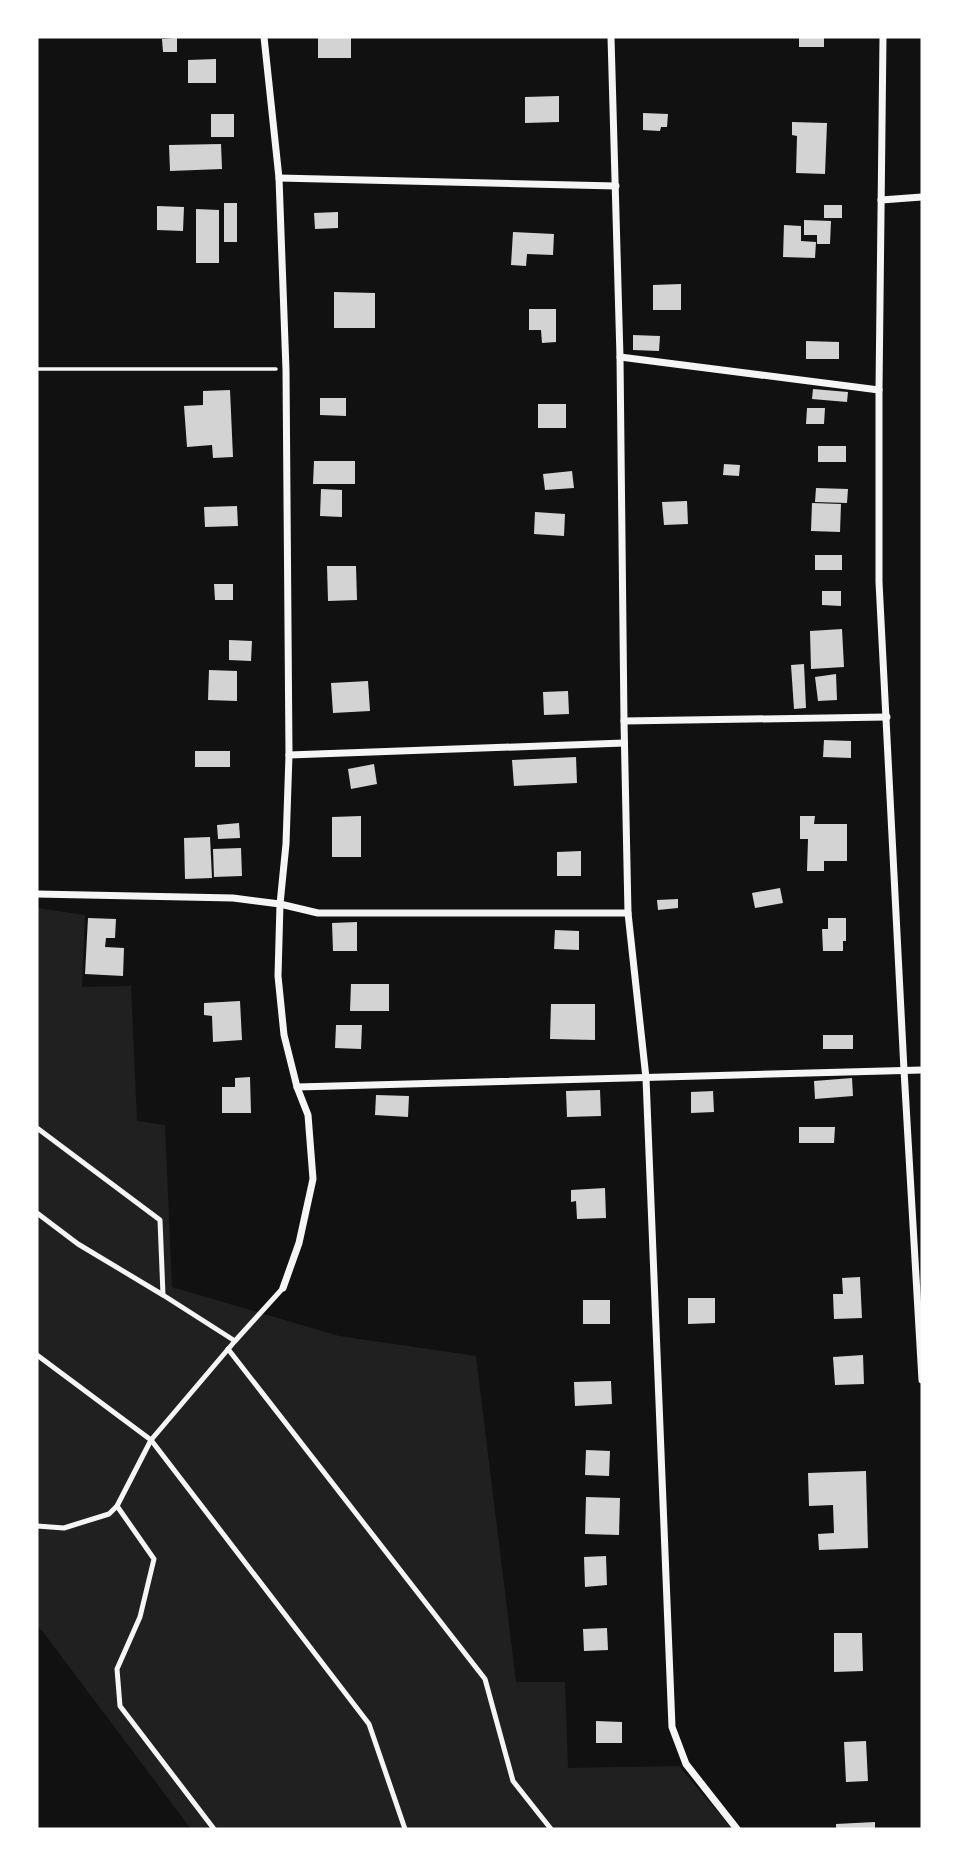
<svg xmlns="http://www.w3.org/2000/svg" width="959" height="1866" viewBox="0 0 959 1866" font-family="Lora,serif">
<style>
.green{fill:#202020}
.building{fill:#d3d3d3}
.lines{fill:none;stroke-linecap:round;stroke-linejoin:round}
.path{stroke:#f5f5f5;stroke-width:3.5}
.service{stroke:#f5f5f5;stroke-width:5}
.minor{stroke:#f5f5f5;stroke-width:7}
</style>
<rect width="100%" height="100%" fill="#111"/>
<!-- green -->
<path class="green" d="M37 908 85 915 82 987 131 986 137 1121 165 1125 172 1287 339 1336 476 1356 516 1682H565L568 1768 679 1766 732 1829H191L43 1632 37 1626Z"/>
<!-- building -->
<g class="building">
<rect x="318" y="37" width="33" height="21"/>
<rect x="799" y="37" width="25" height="10"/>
<path d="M177 38V52H163L162 39Z"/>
<path d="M216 59V83H188V60Z"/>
<path d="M559 96V122L525 123V97Z"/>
<path d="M643 113 668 114 667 127H661L660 131 643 130Z"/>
<rect x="211" y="114" width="23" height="23"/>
<path d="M792 122 827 123 825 174 796 173 797 136 792 135Z"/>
<path d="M221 144 222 169 170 171 169 145Z"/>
<rect x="224" y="203" width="13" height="39"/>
<rect x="824" y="205" width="18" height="13"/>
<path d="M157 206 184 207 183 231 157 230Z"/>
<path d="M196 209 219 210V263H196Z"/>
<path d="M338 212V228L315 229 314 213Z"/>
<path d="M804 220 831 221 830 244H817V235H804Z"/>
<path d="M784 225 801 226V241L816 242 815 258 783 257Z"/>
<path d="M513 232 554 234 553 255 527 254 526 266 511 265Z"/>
<path d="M681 284V310H653V285Z"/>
<path d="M334 292 375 293V328H334Z"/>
<path d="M529 309H556V342L542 343 541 330H529Z"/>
<path d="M633 335 660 336 659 351 633 350Z"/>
<path d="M806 341 839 342V359H806Z"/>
<path d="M813 389 848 392 847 402 812 399Z"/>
<path d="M230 390 233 457 213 458 212 445 187 447 184 406 203 405V391Z"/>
<path d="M320 398H346V416L320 415Z"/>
<rect x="538" y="404" width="28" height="24"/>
<path d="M807 408H825L824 424H806Z"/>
<rect x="818" y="446" width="28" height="16"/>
<path d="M314 461H355V484H313Z"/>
<path d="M724 464 740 465 739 476 723 475Z"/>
<path d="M572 471 574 488 545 490 543 474Z"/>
<path d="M816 488 848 489 847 503 815 502Z"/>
<path d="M321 489 342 490V517L320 516Z"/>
<path d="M687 501 688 524 664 525 662 502Z"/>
<path d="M812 503 841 504 840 532 811 531Z"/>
<path d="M237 506 238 526 205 527 204 507Z"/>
<path d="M535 512 565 514 564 536 534 534Z"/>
<rect x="815" y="555" width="27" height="15"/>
<path d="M327 566H356L357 600 328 601Z"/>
<path d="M214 584H233V600H215Z"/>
<path d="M822 591H841V606L822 605Z"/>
<path d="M842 629 844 667 811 669 810 631Z"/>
<path d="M229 640 252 641 251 661 229 660Z"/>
<path d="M804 664 806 708 794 709 791 665Z"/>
<path d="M209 670 237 671V701L208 700Z"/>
<path d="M836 674 837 700 818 701 815 677Z"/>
<path d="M368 681 370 711 333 713 331 683Z"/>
<path d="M568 691 569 714 544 715 543 692Z"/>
<path d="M824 740 851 741V758L823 757Z"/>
<rect x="195" y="751" width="35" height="16"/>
<path d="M576 757 577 783 514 786 512 760Z"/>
<path d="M374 764 377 784 351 789 348 769Z"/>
<path d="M361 816V857H332V817Z"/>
<path d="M800 816H815L814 824H847V861H824V871H807L808 839H800Z"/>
<path d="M239 823 240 838 218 839 217 825Z"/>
<path d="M210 837 212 878 185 879 184 838Z"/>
<path d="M241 848 242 876 214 877 213 849Z"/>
<path d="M581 851V876H557V852Z"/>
<path d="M780 888 783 903 755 908 752 893Z"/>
<path d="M678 899V908L658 910 657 900Z"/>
<path d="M88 918 116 919 115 938H106L105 947 124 948 123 976 85 974Z"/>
<path d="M828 918H846V941H843V951H823L822 929H828Z"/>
<path d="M357 922V951H333L332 923Z"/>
<path d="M555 930 579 931V950L554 949Z"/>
<path d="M351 984H389V1011H350Z"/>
<path d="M240 1001 242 1040 213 1042 212 1016 204 1015V1003Z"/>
<path d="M551 1004H595V1040L550 1039Z"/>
<path d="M336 1025H362L361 1049 335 1048Z"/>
<rect x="823" y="1035" width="30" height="14"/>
<path d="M250 1077 251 1113H222V1087H235V1078Z"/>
<path d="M852 1078 853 1096 815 1099 814 1081Z"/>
<path d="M600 1090 601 1116 567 1117 566 1091Z"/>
<path d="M713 1091 714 1112 691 1113V1092Z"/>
<path d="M376 1095 409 1096 408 1117 375 1115Z"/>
<path d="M799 1127H835L834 1143H799Z"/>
<path d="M605 1188 606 1218 577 1219 576 1201 571 1202V1190Z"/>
<path d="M860 1277 862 1318 834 1319 833 1294H843L842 1278Z"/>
<path d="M688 1298H715V1323L688 1324Z"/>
<rect x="583" y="1300" width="27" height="24"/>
<path d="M863 1355 864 1384 835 1385 833 1357Z"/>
<path d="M611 1381 612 1404 575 1406 574 1382Z"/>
<path d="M586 1450 610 1451 609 1476 585 1475Z"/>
<path d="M866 1471 868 1548 819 1550 818 1534 834 1533 833 1505 809 1506 808 1473Z"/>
<path d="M586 1497 620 1498 619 1535 585 1534Z"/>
<path d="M606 1556 607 1585 585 1587 584 1557Z"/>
<path d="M607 1628 608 1650 584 1651 583 1629Z"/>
<path d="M834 1633H862L863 1671 834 1672Z"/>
<path d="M596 1721 622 1722V1743H596Z"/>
<path d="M866 1741 868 1781 846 1782 844 1742Z"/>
<path d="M875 1822V1829H836V1824Z"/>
</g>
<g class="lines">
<!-- path -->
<path class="path" d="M37 369H276"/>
<!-- service -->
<g class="service">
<path d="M37 1128 160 1220 163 1295"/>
<path d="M37 1213 78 1244 163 1295 235 1341"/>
<path d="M228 1349 485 1679 513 1781 551 1829"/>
<path d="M37 1355 151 1440 369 1724 405 1829"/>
<path d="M117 1506 154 1559 140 1617 117 1669 120 1706 214 1829"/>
<path d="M37 1526 64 1528 109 1514 117 1506 151 1440 235 1341 283 1288"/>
</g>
<!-- minor -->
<g class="minor">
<path d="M264 37 279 178 286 370 289 755 286 844 280 904 278 976 284 1035 297 1087 308 1115 313 1179 299 1243 283 1288"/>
<path d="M611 37 620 357 624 721 628 913 646 1078 672 1727 686 1764 737 1829"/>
<path d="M883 37 879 390V582L904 1070 922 1380"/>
<path d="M279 178 616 186"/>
<path d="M881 200 922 197"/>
<path d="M620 357 879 390"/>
<path d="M624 721 887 717"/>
<path d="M289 755 624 743"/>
<path d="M37 894 233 898 280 904 318 913H628"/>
<path d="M297 1087 922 1070"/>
</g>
</g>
<!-- border -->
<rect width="959" height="1866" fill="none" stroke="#ffffff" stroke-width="77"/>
</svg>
